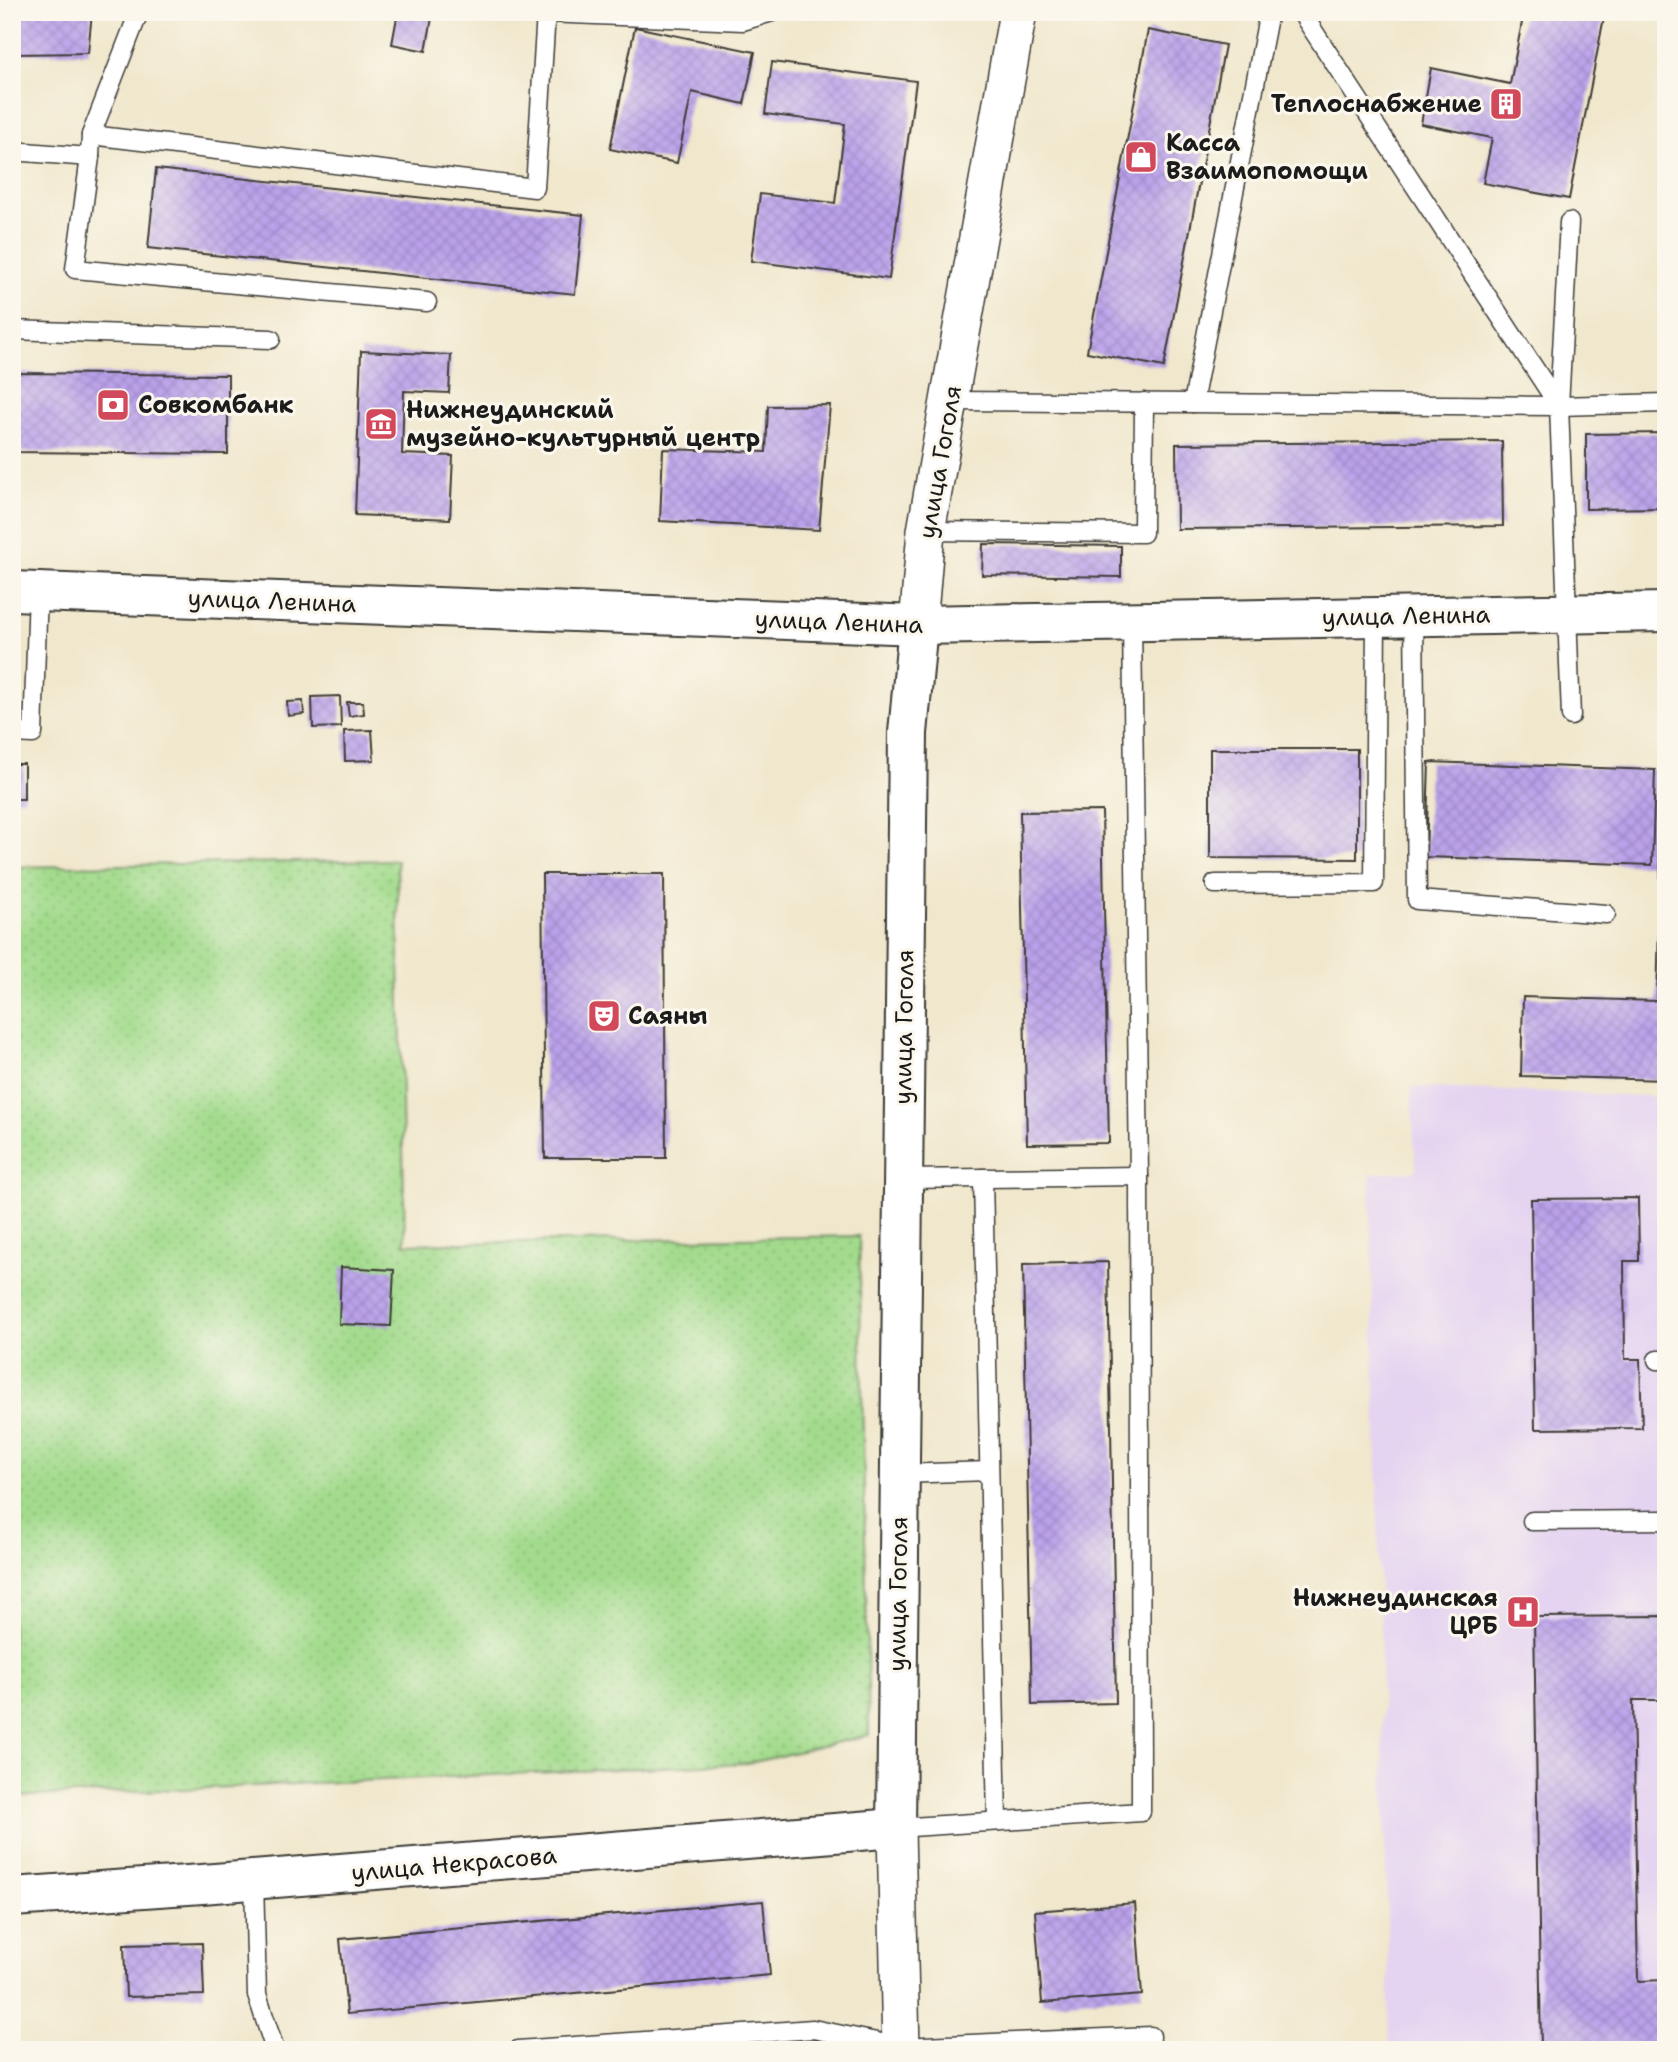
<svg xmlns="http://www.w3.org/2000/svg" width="1678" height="2062" viewBox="0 0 1678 2062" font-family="'Shantell Sans',sans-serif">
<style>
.built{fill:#e4d3f1}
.park{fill:url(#park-dots);stroke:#607c54;stroke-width:2}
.building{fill:url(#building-cross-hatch)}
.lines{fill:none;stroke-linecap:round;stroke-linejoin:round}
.service-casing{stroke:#3c3a36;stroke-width:21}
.minor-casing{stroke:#3c3a36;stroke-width:40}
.tertiary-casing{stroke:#3c3a36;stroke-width:42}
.service{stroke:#fff;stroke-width:18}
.minor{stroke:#fff;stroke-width:37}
.tertiary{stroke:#fff;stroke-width:38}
.labels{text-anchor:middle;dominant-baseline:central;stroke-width:6;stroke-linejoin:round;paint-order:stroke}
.poi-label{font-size:24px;font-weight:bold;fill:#1c1c1c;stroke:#fbf7ec;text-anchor:start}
.street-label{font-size:24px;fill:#1c1c1c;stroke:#fbf7ec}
</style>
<defs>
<pattern id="park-dots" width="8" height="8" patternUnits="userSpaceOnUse" patternTransform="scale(1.75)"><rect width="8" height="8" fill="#a3db8d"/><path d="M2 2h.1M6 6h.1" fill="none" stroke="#8cbb79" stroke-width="1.8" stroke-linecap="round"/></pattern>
<pattern id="building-cross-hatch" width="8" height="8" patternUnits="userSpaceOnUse" patternTransform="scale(1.75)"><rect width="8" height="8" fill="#baa1ea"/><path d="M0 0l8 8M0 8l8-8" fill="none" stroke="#9f8ac8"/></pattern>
</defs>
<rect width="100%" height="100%" fill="#fbf7ec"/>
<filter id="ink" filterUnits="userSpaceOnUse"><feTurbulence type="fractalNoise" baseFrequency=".0143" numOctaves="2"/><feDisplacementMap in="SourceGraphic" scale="14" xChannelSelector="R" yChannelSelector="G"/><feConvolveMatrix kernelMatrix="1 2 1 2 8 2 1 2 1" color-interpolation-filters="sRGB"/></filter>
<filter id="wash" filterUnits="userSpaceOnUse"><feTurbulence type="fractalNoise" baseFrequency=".00686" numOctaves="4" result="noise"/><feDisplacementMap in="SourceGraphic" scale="28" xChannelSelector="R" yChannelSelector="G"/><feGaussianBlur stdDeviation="1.57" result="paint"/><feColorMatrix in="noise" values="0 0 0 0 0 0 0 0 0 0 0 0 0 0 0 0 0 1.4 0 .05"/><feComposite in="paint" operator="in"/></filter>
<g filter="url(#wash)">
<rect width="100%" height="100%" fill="#f0e7cc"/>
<!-- built -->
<path class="built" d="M1411 1087 1666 1097V2050H1390L1370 1174 1416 1171Z"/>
<!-- park -->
<path class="park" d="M397 860 405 1244 859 1236 869 1735 750 1763 12 1797V867Z"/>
<g id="blocks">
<!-- building -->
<g class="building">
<path d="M12 12H92L88 53 12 54Z"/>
<path d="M398 12H433L426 51 392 44Z"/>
<path d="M1524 12H1605L1569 199 1483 183 1492 138 1421 124 1431 68 1510 84Z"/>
<path d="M635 27 755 52 744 104 692 92 677 163 610 149Z"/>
<path d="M1148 30 1225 45 1164 367 1087 352Z"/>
<path d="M772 62 916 81 889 279 751 261 760 194 835 203 845 124 765 114Z"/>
<path d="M156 169 583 215 575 294 148 248Z"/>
<path d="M361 351 451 355 449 393 404 391 402 454 453 456 450 519 355 515Z"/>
<path d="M12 373 228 375V454L12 452Z"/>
<path d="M830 405 819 530 660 521 663 449 766 452 768 406Z"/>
<path d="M1666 433V508L1586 509V434Z"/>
<path d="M1502 441 1503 526 1177 529 1176 444Z"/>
<path d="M983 544 1121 546V577L982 575Z"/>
<path d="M340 696 341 727 313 728 312 697Z"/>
<path d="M303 701 304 714 288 716 287 702Z"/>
<path d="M347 702H363L364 714 349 716Z"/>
<path d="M372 730 374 760 345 761 344 731Z"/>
<path d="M1210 749H1357V859L1210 858Z"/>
<path d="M1429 762 1655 770 1652 865 1426 857Z"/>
<rect x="12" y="764" width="12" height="35"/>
<path d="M1663 774H1666V1080L1521 1076 1523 997 1657 1001Z"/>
<path d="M1102 811 1109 1143 1027 1144 1020 812Z"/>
<path d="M542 874H664L666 1158H545Z"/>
<path d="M1638 1198 1639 1261H1624L1625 1359H1640L1642 1428 1535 1429 1531 1199Z"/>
<path d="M1108 1262 1116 1703 1032 1705 1023 1264Z"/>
<path d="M341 1267 394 1270 391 1326 339 1324Z"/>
<path d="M1666 1616V1700H1633L1638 1981 1666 1980V2050H1541L1534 1617Z"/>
<path d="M763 1901 770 1975 347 2014 340 1939Z"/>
<path d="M1135 1903 1142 1995 1042 2003 1035 1911Z"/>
<path d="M202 1943 204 1995 126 1997 124 1945Z"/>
</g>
</g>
</g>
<g filter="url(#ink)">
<use href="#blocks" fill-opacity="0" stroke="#3c3a36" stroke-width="2"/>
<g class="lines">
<defs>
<g id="service">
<path d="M1301 12 1559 406"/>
<path d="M91 135 139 12"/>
<path d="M12 151 90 157 91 135 535 188 546 13 743 21 772 12"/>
<path d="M90 157 75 269 427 302"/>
<path d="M12 330 271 339"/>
<path d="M950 401 1559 406 1571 716"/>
<path d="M1193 403 1269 12"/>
<path d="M1559 406 1569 222"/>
<path d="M1559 406 1666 403"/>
<path d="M926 531 1143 533 1144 402"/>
<path d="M1414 616 1417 900 1606 914"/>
<path d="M1132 621 1139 1176"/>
<path d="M12 733 33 734 38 592"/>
<path d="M1215 884 1374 883 1376 617"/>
<path d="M983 1178 997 1821"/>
<path d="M1657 1360H1666"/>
<path d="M900 1474 989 1471"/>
<path d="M1532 1521 1666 1520"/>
<path d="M896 1828 1141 1812V1774L1139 1176 903 1179"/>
<path d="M254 1880 257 1995 275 2050"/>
<path d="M518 2050 813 2029 901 2047 1151 2036 1150 2050"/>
</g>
<g id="minor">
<path d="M918 625 926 531 1018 12"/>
<path d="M896 1828 901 2050"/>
</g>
<g id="tertiary">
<path d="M12 591 918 625 1666 612"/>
<path d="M12 1897 202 1884 896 1828 908 733 918 625"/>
</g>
</defs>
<!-- service casing -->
<use href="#service" class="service-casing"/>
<!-- minor casing -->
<use href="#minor" class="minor-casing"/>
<!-- tertiary casing -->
<use href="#tertiary" class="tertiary-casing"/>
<!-- service -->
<use href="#service" class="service"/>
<!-- minor -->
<use href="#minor" class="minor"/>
<!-- tertiary -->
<use href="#tertiary" class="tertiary"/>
</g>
</g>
<!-- icons -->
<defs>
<symbol id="building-square" viewBox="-11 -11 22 22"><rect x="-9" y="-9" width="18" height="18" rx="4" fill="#d1495b" stroke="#fbf7ec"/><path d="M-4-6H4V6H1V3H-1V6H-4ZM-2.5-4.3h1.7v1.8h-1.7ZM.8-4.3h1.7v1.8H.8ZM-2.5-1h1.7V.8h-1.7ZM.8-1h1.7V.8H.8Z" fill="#fff"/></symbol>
<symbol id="shop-square" viewBox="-11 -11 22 22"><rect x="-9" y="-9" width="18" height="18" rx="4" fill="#d1495b" stroke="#fbf7ec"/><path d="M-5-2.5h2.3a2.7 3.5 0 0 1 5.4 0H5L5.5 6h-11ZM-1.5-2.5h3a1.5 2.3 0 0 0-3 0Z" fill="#fff"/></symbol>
<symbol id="bank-square" viewBox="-11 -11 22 22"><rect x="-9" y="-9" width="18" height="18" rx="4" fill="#d1495b" stroke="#fbf7ec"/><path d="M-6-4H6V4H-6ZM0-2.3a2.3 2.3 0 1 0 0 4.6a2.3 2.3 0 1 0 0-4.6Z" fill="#fff"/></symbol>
<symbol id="museum-square" viewBox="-11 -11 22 22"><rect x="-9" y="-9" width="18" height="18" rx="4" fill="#d1495b" stroke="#fbf7ec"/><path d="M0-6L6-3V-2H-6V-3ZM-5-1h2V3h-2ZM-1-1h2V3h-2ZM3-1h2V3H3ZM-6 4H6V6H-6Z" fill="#fff"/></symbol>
<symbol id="theatre-square" viewBox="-11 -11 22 22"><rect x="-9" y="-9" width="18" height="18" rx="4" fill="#d1495b" stroke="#fbf7ec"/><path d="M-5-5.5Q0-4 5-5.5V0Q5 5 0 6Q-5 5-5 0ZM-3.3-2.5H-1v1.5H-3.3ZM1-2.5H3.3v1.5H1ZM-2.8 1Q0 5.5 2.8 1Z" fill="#fff"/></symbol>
<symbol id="hospital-square" viewBox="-11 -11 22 22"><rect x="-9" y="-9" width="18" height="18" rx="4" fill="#d1495b" stroke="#fbf7ec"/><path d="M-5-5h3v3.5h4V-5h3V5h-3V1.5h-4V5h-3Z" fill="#fff"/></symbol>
</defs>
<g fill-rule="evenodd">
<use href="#building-square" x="1487" y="85" width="38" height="38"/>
<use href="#shop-square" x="1122" y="138" width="38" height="38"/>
<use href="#bank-square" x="94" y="386" width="38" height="38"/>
<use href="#museum-square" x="362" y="405" width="38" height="38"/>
<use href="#theatre-square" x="585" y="997" width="38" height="38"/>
<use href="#hospital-square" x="1504" y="1593" width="38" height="38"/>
</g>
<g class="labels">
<!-- poi labels -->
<g class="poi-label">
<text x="1482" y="104" text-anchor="end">Теплоснабжение</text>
<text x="1166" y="143">Касса<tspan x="1166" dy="28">Взаимопомощи</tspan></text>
<text x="138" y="405">Совкомбанк</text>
<text x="406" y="410">Нижнеудинский<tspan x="406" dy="28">музейно-культурный центр</tspan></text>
<text x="628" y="1016">Саяны</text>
<text x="1498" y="1598" text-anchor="end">Нижнеудинская<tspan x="1498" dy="28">ЦРБ</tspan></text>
</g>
<!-- street labels -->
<g class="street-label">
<text transform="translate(940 462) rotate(-80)">улица Гоголя</text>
<text transform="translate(272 601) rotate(2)">улица Ленина</text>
<text transform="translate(1406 616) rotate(-1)">улица Ленина</text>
<text transform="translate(839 622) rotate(2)">улица Ленина</text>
<text transform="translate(904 1027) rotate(-89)">улица Гоголя</text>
<text transform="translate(898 1594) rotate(-89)">улица Гоголя</text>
<text transform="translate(454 1864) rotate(-5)">улица Некрасова</text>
</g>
</g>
<!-- margin -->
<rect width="1678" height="2062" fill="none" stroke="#fbf7ec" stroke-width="42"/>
</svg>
